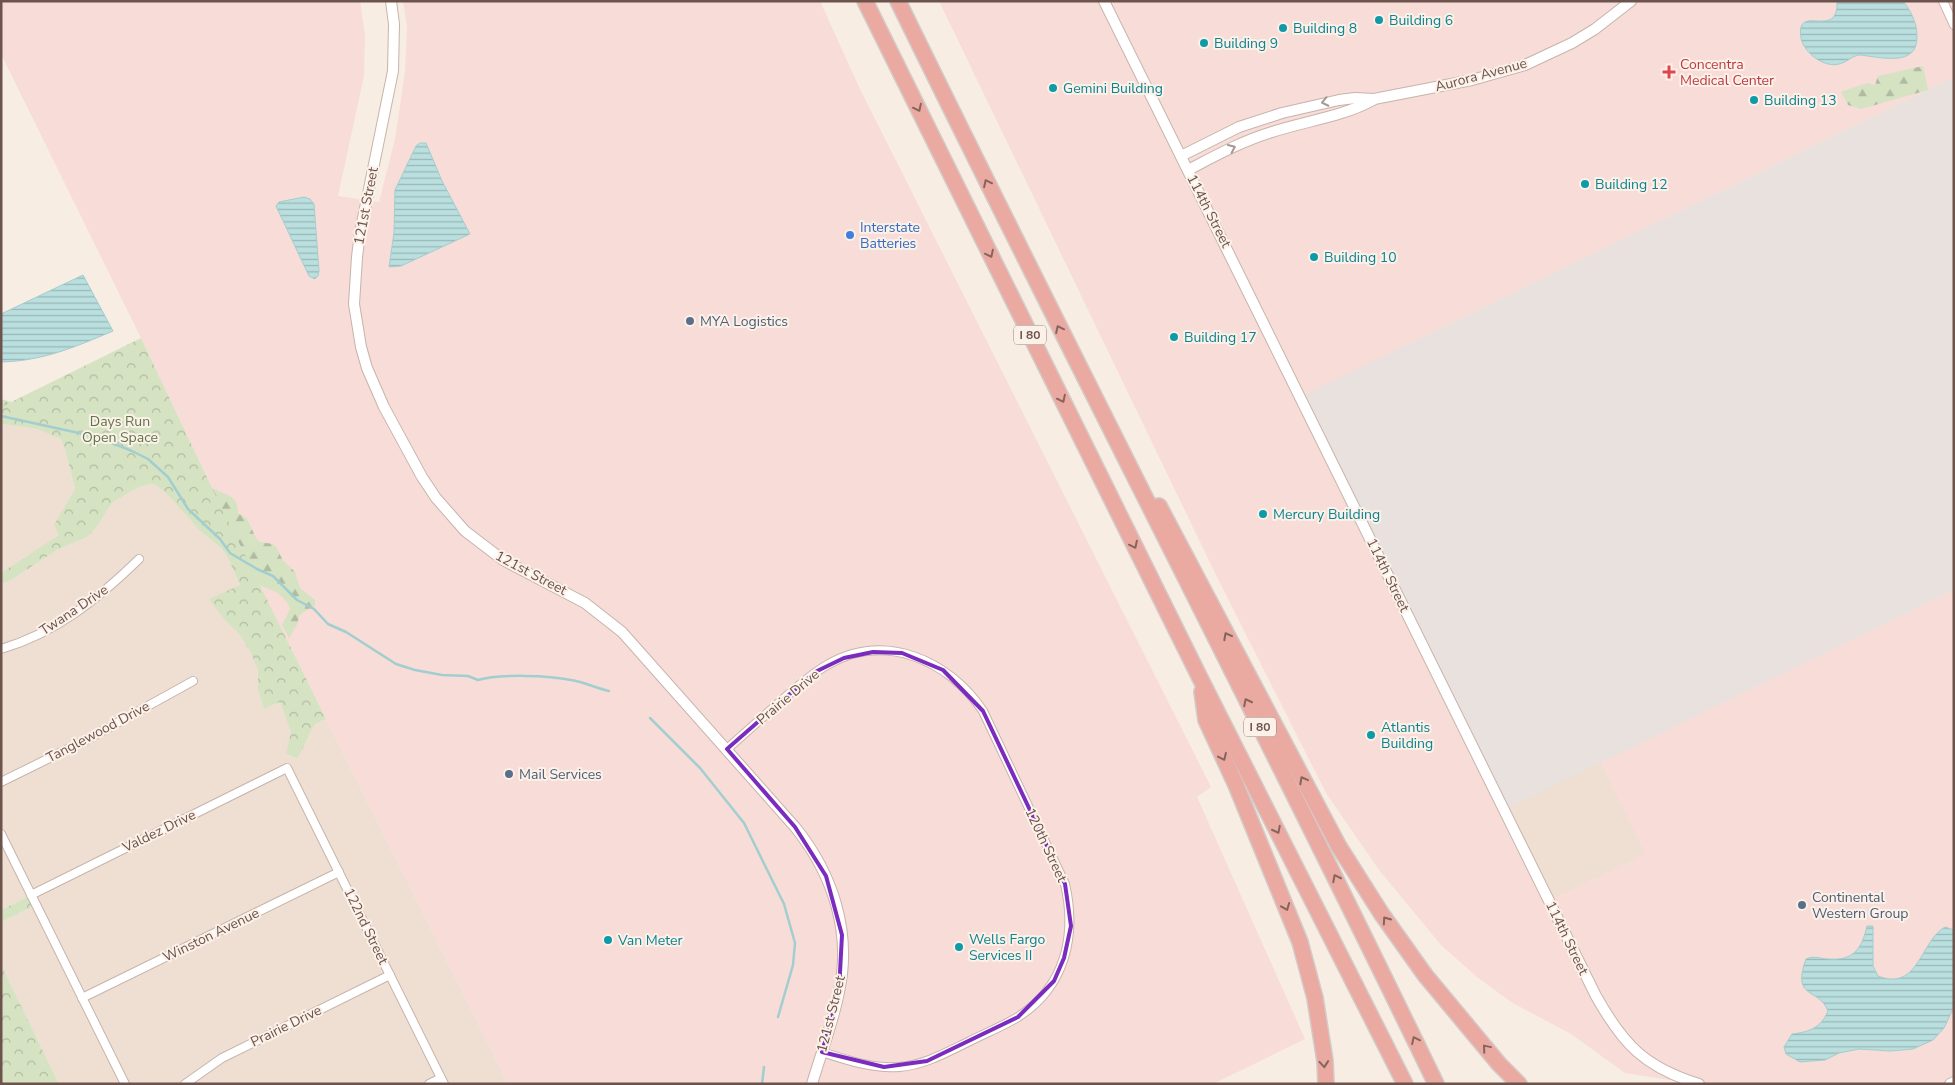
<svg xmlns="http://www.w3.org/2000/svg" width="1955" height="1085" viewBox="0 0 1955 1085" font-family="'Nunito Sans',sans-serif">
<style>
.residential{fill:#efded2}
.commercial{fill:#f7dcd8}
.industrial{fill:#e8e1dd}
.forest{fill:url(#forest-firs)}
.park{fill:url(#park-crowns)}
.water{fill:url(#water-rules);stroke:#a2cecf}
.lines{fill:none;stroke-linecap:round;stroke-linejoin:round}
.stream{stroke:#a2cecf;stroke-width:2.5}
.minor-casing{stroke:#c7b4ab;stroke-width:10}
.tertiary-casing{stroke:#c7b4ab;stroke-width:12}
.motorway-casing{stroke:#d3cbc9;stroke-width:18}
.minor{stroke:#fff;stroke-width:8}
.tertiary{stroke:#fff;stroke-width:10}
.motorway{stroke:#eaaaa1;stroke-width:15}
.oneway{stroke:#a79894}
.oneway2{stroke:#85645d}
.marked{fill:none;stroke:#7b2cbf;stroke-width:4;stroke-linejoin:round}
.culture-dot{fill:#0f9aa8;stroke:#fcf1e8;stroke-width:2}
.health-dot{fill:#e0444e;stroke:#fcf1e8;stroke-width:2}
.shop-dot{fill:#3f7fe0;stroke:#fcf1e8;stroke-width:2}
.service-dot{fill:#5c6f8a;stroke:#fcf1e8;stroke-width:2}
.labels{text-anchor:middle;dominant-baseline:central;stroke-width:4;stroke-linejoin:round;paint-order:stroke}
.shield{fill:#fcf1e8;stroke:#97827b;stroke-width:1}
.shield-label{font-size:12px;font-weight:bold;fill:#6c534c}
.culture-label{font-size:14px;fill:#0d838f;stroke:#fcf1e8;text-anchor:start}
.health-label{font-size:14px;fill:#be3a42;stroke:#fcf1e8;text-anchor:start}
.street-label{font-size:14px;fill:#6c534c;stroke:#fcf1e8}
.shop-label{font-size:14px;fill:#366cbe;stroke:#fcf1e8;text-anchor:start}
.service-label{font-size:14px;fill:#4e5e75;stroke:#fcf1e8;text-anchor:start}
.park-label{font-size:14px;fill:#5d7649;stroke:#fcf1e8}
</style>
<defs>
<pattern id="forest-firs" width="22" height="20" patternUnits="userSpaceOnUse" patternTransform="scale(1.25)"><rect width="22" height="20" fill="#d5e3c3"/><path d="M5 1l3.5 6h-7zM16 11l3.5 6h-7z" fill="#b1bba1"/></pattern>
<pattern id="park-crowns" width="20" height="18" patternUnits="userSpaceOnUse" patternTransform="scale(1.25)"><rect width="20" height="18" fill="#d5e3c3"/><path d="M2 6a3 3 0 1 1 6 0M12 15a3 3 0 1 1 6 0" fill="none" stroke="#b1bba1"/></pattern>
<pattern id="water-rules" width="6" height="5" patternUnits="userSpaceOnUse" patternTransform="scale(1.25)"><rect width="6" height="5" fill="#badfdf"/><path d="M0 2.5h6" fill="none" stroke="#9bb7b7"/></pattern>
</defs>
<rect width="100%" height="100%" fill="#f8ede3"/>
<!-- residential -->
<g class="residential">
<path d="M1 424 37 429 61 439 65 450 75 490 67 503 60 535 1 573Z"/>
<path d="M150 484 155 485 165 492 199 530 221 548 227 556 240 585 210 599 224 619 239 634 250 651 258 670V691L264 709 280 702 291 732 298 758 314 725 326 719 508 1084H59L1 965V922L36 905 31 895 1 910V584L11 580 57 550 87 537 96 528 112 503 137 488Z"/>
<path d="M1601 762 1646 854 1549 901 1504 810Z"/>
</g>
<!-- commercial -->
<g class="commercial">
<path d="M1 1H360L365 35 364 76 338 196 379 202 395 139 405 72 407 27 403 1H820L859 87 1211 787 1197 797 1305 1039 1213 1084H508L326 719 213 490 141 338 1 54Z"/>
<path d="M939 1H1943L1944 4 1954 1V77L1301 397 1549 901 1645 854 1601 762 1954 590V1082L1950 1084H1696L1625 1073 1571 1034 1511 1002 1477 977 1441 945 1379 870 1326 793 1216 575Z"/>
</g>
<!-- industrial -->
<path class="industrial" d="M1954 77V590L1504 810 1300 397Z"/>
<!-- forest -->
<g class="forest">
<path d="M1923 66 1928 90 1861 109 1848 105 1841 92 1867 83 1875 85 1878 76Z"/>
<path d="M1 399 15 403 219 491C232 497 238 498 238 513L247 519 256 538 260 542 273 544 277 548 282 559 295 572 300 588 315 600V606C308 610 297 613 298 623L289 638 282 625 290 609 287 602 278 593 257 584 188 504 90 443 1 417Z"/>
</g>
<!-- park -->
<g class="park">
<path d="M141 338 213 490 326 719 314 725 298 758 286 754 291 732 280 702 264 709 258 691V670L250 651 239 634 224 619 209 599 240 585 227 556 221 548 199 530 165 492 155 485 150 484 137 488 112 503 96 528 87 537 57 550 11 580 1 584V573L59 535 54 525 75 489 65 450 61 439 37 429 1 424V407Z"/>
<path d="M31 895 36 905 1 922V910Z"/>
<path d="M1 965 6 975 59 1084H1Z"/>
</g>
<!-- water -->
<g class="water">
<path d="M1837 1H1903C1911 11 1917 23 1917 36 1918 68 1880 57 1860 55 1853 55 1846 63 1839 64 1824 68 1804 53 1801 38 1795 1 1839 42 1837 1Z"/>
<path d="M420 143H426L442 181 470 234 401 266 389 267 394 233 395 190 416 146Z"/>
<path d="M304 197 310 199 314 204 319 271 318 276 315 279 309 276 276 206 279 202Z"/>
<path d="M83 275 113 331C75 347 43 361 1 362V314Z"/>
<path d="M1867 926H1873V966L1878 976C1919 992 1920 941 1945 927L1954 930V1007L1944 1028 1933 1040 1913 1049 1890 1051 1859 1049 1839 1053 1825 1060 1800 1062 1786 1054 1784 1047 1792 1034C1809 1032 1821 1028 1828 1011 1819 987 1791 1000 1806 959 1815 955 1820 959 1829 959 1854 961 1862 948 1867 926Z"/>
</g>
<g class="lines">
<!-- stream -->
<g class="stream">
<path d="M1 416 97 437 132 451 148 459 168 477 188 509 220 539 230 553 257 569 273 576 297 600 314 609 328 624 346 632 396 664 415 670 442 675 468 676 478 680C499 674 549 675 571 680 584 682 596 688 609 691"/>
<path d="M650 718 700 768 744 823 784 904 795 943 793 965 778 1017"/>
<path d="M762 1084 764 1067"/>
</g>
<defs>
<g id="minor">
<path d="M1943 1 1954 25"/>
<path d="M1 649C56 633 99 598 139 559"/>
<path d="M727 749C745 733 763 717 781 701 796 688 810 675 827 665 884 632 948 659 983 711L1065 884C1077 936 1065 987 1018 1017 1003 1026 986 1033 970 1041 947 1052 925 1065 899 1067 872 1069 847 1060 822 1052"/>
<path d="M1 782 90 738 193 681"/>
<path d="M1 834 125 1084"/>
<path d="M31 895 287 768 444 1084"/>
<path d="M82 998 339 872"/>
<path d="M185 1084 222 1058 390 975"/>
<path d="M429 1084 441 1078"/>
</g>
<g id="tertiary">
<path d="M391 1 394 24 393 71 360 233 357 257 354 304 361 347 367 368 384 407 422 477 436 498 465 531 503 560 585 603 622 632 795 827C833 874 852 932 839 992 833 1023 821 1053 812 1084"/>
<path d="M1104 1 1596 996C1623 1044 1644 1067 1699 1084"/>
<path d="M1181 156 1239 127 1282 113 1339 100 1355 98 1374 99 1472 80 1525 65 1572 43 1595 29 1631 1"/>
<path d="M1188 170C1215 156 1242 141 1272 132 1305 121 1342 117 1373 100"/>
<path d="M1950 1084 1954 1082"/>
</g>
<g id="motorway">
<path d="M865 1 1200 678 1405 1084"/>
<path d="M898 1C1075 364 1261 721 1436 1084"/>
<path d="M1159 506 1338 845 1381 913 1425 975 1499 1064 1519 1084"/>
<path d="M1202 692 1206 720 1236 785 1300 942 1315 998 1325 1061 1326 1084"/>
</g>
</defs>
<!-- minor casing -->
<use href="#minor" class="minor-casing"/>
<!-- tertiary casing -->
<use href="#tertiary" class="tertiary-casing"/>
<!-- motorway casing -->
<use href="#motorway" class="motorway-casing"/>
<!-- minor -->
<use href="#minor" class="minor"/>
<!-- tertiary -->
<use href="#tertiary" class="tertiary"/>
<!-- motorway -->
<use href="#motorway" class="motorway"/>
</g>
<!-- one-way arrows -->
<defs><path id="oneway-chevron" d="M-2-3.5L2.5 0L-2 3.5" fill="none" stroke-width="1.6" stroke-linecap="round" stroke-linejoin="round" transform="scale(1.25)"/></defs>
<g class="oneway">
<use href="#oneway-chevron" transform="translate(1325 102) rotate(168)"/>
<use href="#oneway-chevron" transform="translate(1232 148) rotate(-25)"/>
</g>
<g class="oneway2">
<use href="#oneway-chevron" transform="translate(918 108) rotate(64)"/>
<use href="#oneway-chevron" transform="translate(987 183) rotate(-116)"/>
<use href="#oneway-chevron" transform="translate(990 254) rotate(64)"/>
<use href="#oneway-chevron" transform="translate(1059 329) rotate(-116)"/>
<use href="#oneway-chevron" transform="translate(1062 399) rotate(64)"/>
<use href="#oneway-chevron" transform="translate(1134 545) rotate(64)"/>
<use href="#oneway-chevron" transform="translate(1227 636) rotate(-118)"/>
<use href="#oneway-chevron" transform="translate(1247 702) rotate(-117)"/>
<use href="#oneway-chevron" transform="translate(1223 757) rotate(65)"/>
<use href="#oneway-chevron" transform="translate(1303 780) rotate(-118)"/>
<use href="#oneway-chevron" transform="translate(1277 830) rotate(63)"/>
<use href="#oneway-chevron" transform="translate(1336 878) rotate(-117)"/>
<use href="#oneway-chevron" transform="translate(1286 907) rotate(68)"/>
<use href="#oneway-chevron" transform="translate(1386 920) rotate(-125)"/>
<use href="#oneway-chevron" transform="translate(1415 1040) rotate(-116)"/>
<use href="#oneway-chevron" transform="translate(1486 1048) rotate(-130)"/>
<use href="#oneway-chevron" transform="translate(1324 1064) rotate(85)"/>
</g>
<!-- marked area -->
<path class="marked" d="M873 652 902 653 943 670 983 711 1065 884 1071 926 1064 958 1054 981 1018 1017 927 1061 884 1067 822 1052 839 991 842 935 826 876 795 827 727 749 815 672 844 658Z"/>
<!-- markers -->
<g class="culture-dot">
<circle cx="1379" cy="20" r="5"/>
<circle cx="1283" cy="28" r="5"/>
<circle cx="1204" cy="43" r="5"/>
<circle cx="1053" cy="88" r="5"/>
<circle cx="1754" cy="100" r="5"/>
<circle cx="1585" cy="184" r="5"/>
<circle cx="1314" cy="257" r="5"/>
<circle cx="1174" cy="337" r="5"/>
<circle cx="1263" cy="514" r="5"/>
<circle cx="1371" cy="735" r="5"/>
<circle cx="608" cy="940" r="5"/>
<circle cx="959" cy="947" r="5"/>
</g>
<path class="health-dot" d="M1666.5 64.5h5v5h5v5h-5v5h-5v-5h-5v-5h5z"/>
<circle class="shop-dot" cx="850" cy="235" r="5"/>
<g class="service-dot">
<circle cx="690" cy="321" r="5"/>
<circle cx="509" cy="774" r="5"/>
<circle cx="1802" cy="905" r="5"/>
</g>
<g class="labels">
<!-- shield labels -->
<g class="shield">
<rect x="1014" y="325.5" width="32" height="19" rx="4"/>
<rect x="1244" y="717.5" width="32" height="19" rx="4"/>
</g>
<g class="shield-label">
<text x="1030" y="335">I 80</text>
<text x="1260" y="727">I 80</text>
</g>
<!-- culture labels -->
<g class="culture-label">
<text x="1389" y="20">Building 6</text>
<text x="1293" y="28">Building 8</text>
<text x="1214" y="43">Building 9</text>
<text x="1063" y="88">Gemini Building</text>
<text x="1764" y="100">Building 13</text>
<text x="1595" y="184">Building 12</text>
<text x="1324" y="257">Building 10</text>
<text x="1184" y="337">Building 17</text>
<text x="1273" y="514">Mercury Building</text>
<text x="1381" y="727">Atlantis<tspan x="1381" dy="16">Building</tspan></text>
<text x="969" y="939">Wells Fargo<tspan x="969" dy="16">Services II</tspan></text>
<text x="618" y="940">Van Meter</text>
</g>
<!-- health labels -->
<g class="health-label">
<text x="1680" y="64">Concentra<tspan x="1680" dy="16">Medical Center</tspan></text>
</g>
<!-- street labels -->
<g class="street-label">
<text transform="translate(1481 75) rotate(-15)">Aurora Avenue</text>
<text transform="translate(366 206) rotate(-79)">121st Street</text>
<text transform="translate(1209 211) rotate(63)">114th Street</text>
<text transform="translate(531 573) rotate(28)">121st Street</text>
<text transform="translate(1388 575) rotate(64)">114th Street</text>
<text transform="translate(74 610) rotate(-34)">Twana Drive</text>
<text transform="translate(788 697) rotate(-40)">Prairie Drive</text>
<text transform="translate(98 732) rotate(-28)">Tanglewood Drive</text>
<text transform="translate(159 831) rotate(-26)">Valdez Drive</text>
<text transform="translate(1046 845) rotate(65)">120th Street</text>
<text transform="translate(366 926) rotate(64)">122nd Street</text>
<text transform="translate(211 935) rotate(-26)">Winston Avenue</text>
<text transform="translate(1567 938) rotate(64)">114th Street</text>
<text transform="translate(831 1014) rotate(-76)">121st Street</text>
<text transform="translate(286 1026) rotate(-26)">Prairie Drive</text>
</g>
<!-- shop labels -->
<g class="shop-label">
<text x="860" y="227">Interstate<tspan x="860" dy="16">Batteries</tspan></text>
</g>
<!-- service labels -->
<g class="service-label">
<text x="700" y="321">MYA Logistics</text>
<text x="519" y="774">Mail Services</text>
<text x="1812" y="897">Continental<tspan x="1812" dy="16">Western Group</tspan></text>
</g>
<!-- park labels -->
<g class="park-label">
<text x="120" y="421">Days Run<tspan x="120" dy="16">Open Space</tspan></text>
</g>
</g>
<!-- border -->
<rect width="1955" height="1085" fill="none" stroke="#6c534c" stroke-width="5"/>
</svg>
